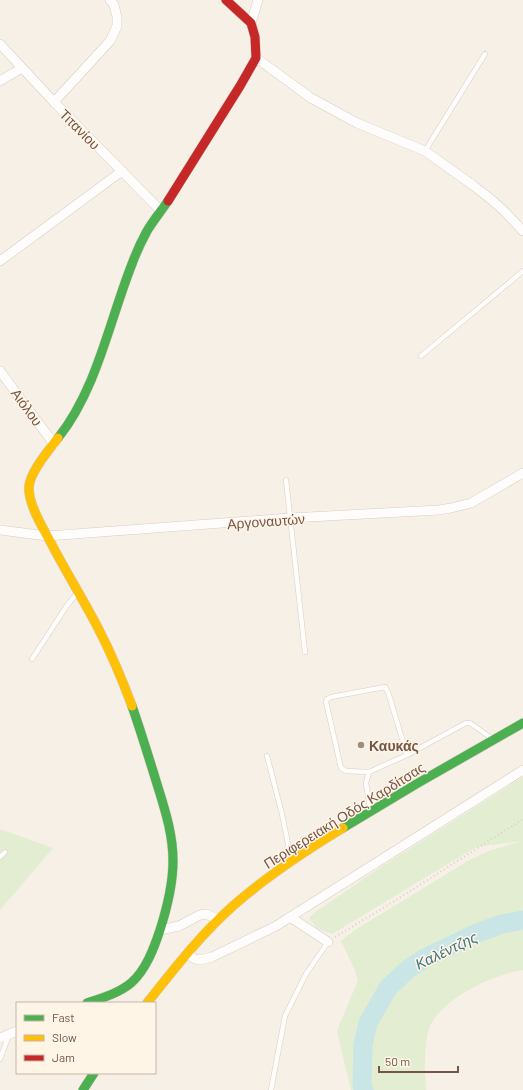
<svg xmlns="http://www.w3.org/2000/svg" width="523" height="1090" viewBox="0 0 523 1090" font-family="Barlow,sans-serif">
<style>
.green{fill:#e2edd1}
.lines{fill:none;stroke-linecap:round;stroke-linejoin:round}
.river{stroke:#c9e5e6;stroke-width:19}
.lane-casing{stroke:#d8cdc5;stroke-width:5.5}
.street-casing{stroke:#d8cdc5;stroke-width:10}
.fast-casing{stroke:#d7ccc3;stroke-width:10}
.slow-casing{stroke:#d7ccc3;stroke-width:10}
.jam-casing{stroke:#d7ccc3;stroke-width:10}
.path{stroke:#d9d0cb;stroke-width:2;stroke-dasharray:1 3;stroke-linecap:butt}
.lane{stroke:#fefdfb;stroke-width:4.5}
.street{stroke:#fefdfb;stroke-width:9}
.fast{stroke:#4caf50;stroke-width:9}
.slow{stroke:#ffc107;stroke-width:9}
.jam{stroke:#c62828;stroke-width:9}
.poi-dot{fill:#a28c7f;stroke:#fff5e7;stroke-width:1.5}
.labels{text-anchor:middle;dominant-baseline:central;stroke-width:3;stroke-linejoin:round;paint-order:stroke}
.street-label{font-size:14px;fill:#745647;stroke:#fff5e7}
.poi-label{font-size:14px;font-weight:bold;fill:#745647;stroke:#fff5e7;text-anchor:start}
.water-label{font-size:15px;font-style:italic;fill:#3e7781;stroke:#fff5e7}
</style>
<rect width="100%" height="100%" fill="#f7f0e6"/>
<!-- green -->
<g class="green">
<path d="M523 777V970C495 974 439 999 429 1029 423 1048 425 1070 426 1090H351L337 1031 358 980 354 968 341 941 355 930 468 861 489 851 522 841 476 847 332 934 317 928 309 918 314 913 384 865Z"/>
<path d="M0 829 53 848 0 910Z"/>
</g>
<g class="lines">
<!-- river -->
<path class="river" d="M364 1090 362 1085 363 1045 368 1023 388 988 407 970 425 958 477 933 502 924 523 920"/>
<defs>
<g id="lane">
<path d="M425 151 485 54"/>
<path d="M421 356 523 271"/>
<path d="M286 480 305 652"/>
<path d="M32 659 66 607 77 593"/>
<path d="M267 756 282 814 291 859"/>
<path d="M369 772 346 771 341 768 326 702 327 699 331 697 385 687 388 692 407 755"/>
<path d="M370 809 366 783 369 772 407 755 466 723H470L493 739"/>
<path d="M0 857 5 852"/>
<path d="M0 1059 9 1035"/>
<path d="M271 1090 285 1016 306 974 328 942"/>
</g>
<g id="street">
<path d="M251 23 258 0"/>
<path d="M0 44 54 102 161 211"/>
<path d="M256 58 311 98 357 123 425 151 474 186 493 201 504 211 523 231"/>
<path d="M0 81 22 68"/>
<path d="M54 102 110 41 117 26V17L114 5 110 0"/>
<path d="M0 261 122 171"/>
<path d="M0 371 54 444"/>
<path d="M0 530 47 536 290 518 439 510 451 508 471 503 523 473"/>
<path d="M290 917 328 942"/>
<path d="M160 930 179 926 200 915 206 914 218 919"/>
<path d="M188 953 193 958 199 960 212 957 276 926 523 770"/>
<path d="M0 1038 17 1031"/>
</g>
<g id="fast">
<path d="M58 438C97 389 109 322 132 264 136 253 141 242 147 231 153 221 161 211 168 201"/>
<path d="M343 828 418 783 523 723"/>
<path d="M87 1003C102 998 119 993 131 983 146 970 154 948 160 930 167 908 173 884 173 861 173 834 165 810 157 784 149 758 141 732 132 706"/>
<path d="M83 1090 94 1073"/>
</g>
<g id="slow">
<path d="M58 438C49 450 30 472 29 487 28 504 43 528 51 543 66 572 83 599 98 628 111 653 122 679 132 706"/>
<path d="M147 1003C174 969 201 934 234 905 267 876 305 851 343 828"/>
</g>
<path id="jam" d="M168 201 240 86 256 58 255 37 251 23 226 0"/>
</defs>
<!-- lane casing -->
<use href="#lane" class="lane-casing"/>
<!-- street casing -->
<use href="#street" class="street-casing"/>
<!-- fast casing -->
<use href="#fast" class="fast-casing"/>
<!-- slow casing -->
<use href="#slow" class="slow-casing"/>
<!-- jam casing -->
<use href="#jam" class="jam-casing"/>
<!-- path -->
<path class="path" d="M335 937 393 902 523 819"/>
<!-- lane -->
<use href="#lane" class="lane"/>
<!-- street -->
<use href="#street" class="street"/>
<!-- fast -->
<use href="#fast" class="fast"/>
<!-- slow -->
<use href="#slow" class="slow"/>
<!-- jam -->
<use href="#jam" class="jam"/>
</g>
<!-- markers -->
<circle class="poi-dot" cx="361" cy="745" r="4"/>
<g class="labels">
<!-- street labels -->
<g class="street-label">
<text transform="translate(80 129) rotate(45)">Τιτανίου</text>
<text transform="translate(27 407) rotate(54)">Αιόλου</text>
<text transform="translate(266 521) rotate(-4)">Αργοναυτών</text>
<text transform="translate(344 815) rotate(-32)">Περιφερειακή Οδός Καρδίτσας</text>
</g>
<!-- poi labels -->
<g class="poi-label">
<text x="369" y="745">Καυκάς</text>
</g>
<!-- water labels -->
<g class="water-label">
<text transform="translate(446 950) rotate(-26)">Καλέντζης</text>
</g>
</g>
<!-- legend -->
<rect x="16" y="1002" width="140" height="72" fill="#fff5e7" stroke="#c7b5a7"/>
<rect x="24" y="1015" width="20" height="6" fill="#4caf50" stroke="#c7b5a7"/>
<text x="52" y="1022" font-size="12" fill="#745647">Fast</text>
<rect x="24" y="1035" width="20" height="6" fill="#ffc107" stroke="#c7b5a7"/>
<text x="52" y="1042" font-size="12" fill="#745647">Slow</text>
<rect x="24" y="1055" width="20" height="6" fill="#c62828" stroke="#c7b5a7"/>
<text x="52" y="1062" font-size="12" fill="#745647">Jam</text>
<!-- scale -->
<path d="M379 1066v6h79v-6" fill="none" stroke="#745647" stroke-width="2"/>
<text x="385" y="1066" font-size="12" fill="#745647" stroke="#fff5e7" stroke-width="3" paint-order="stroke">50 m</text>
</svg>
